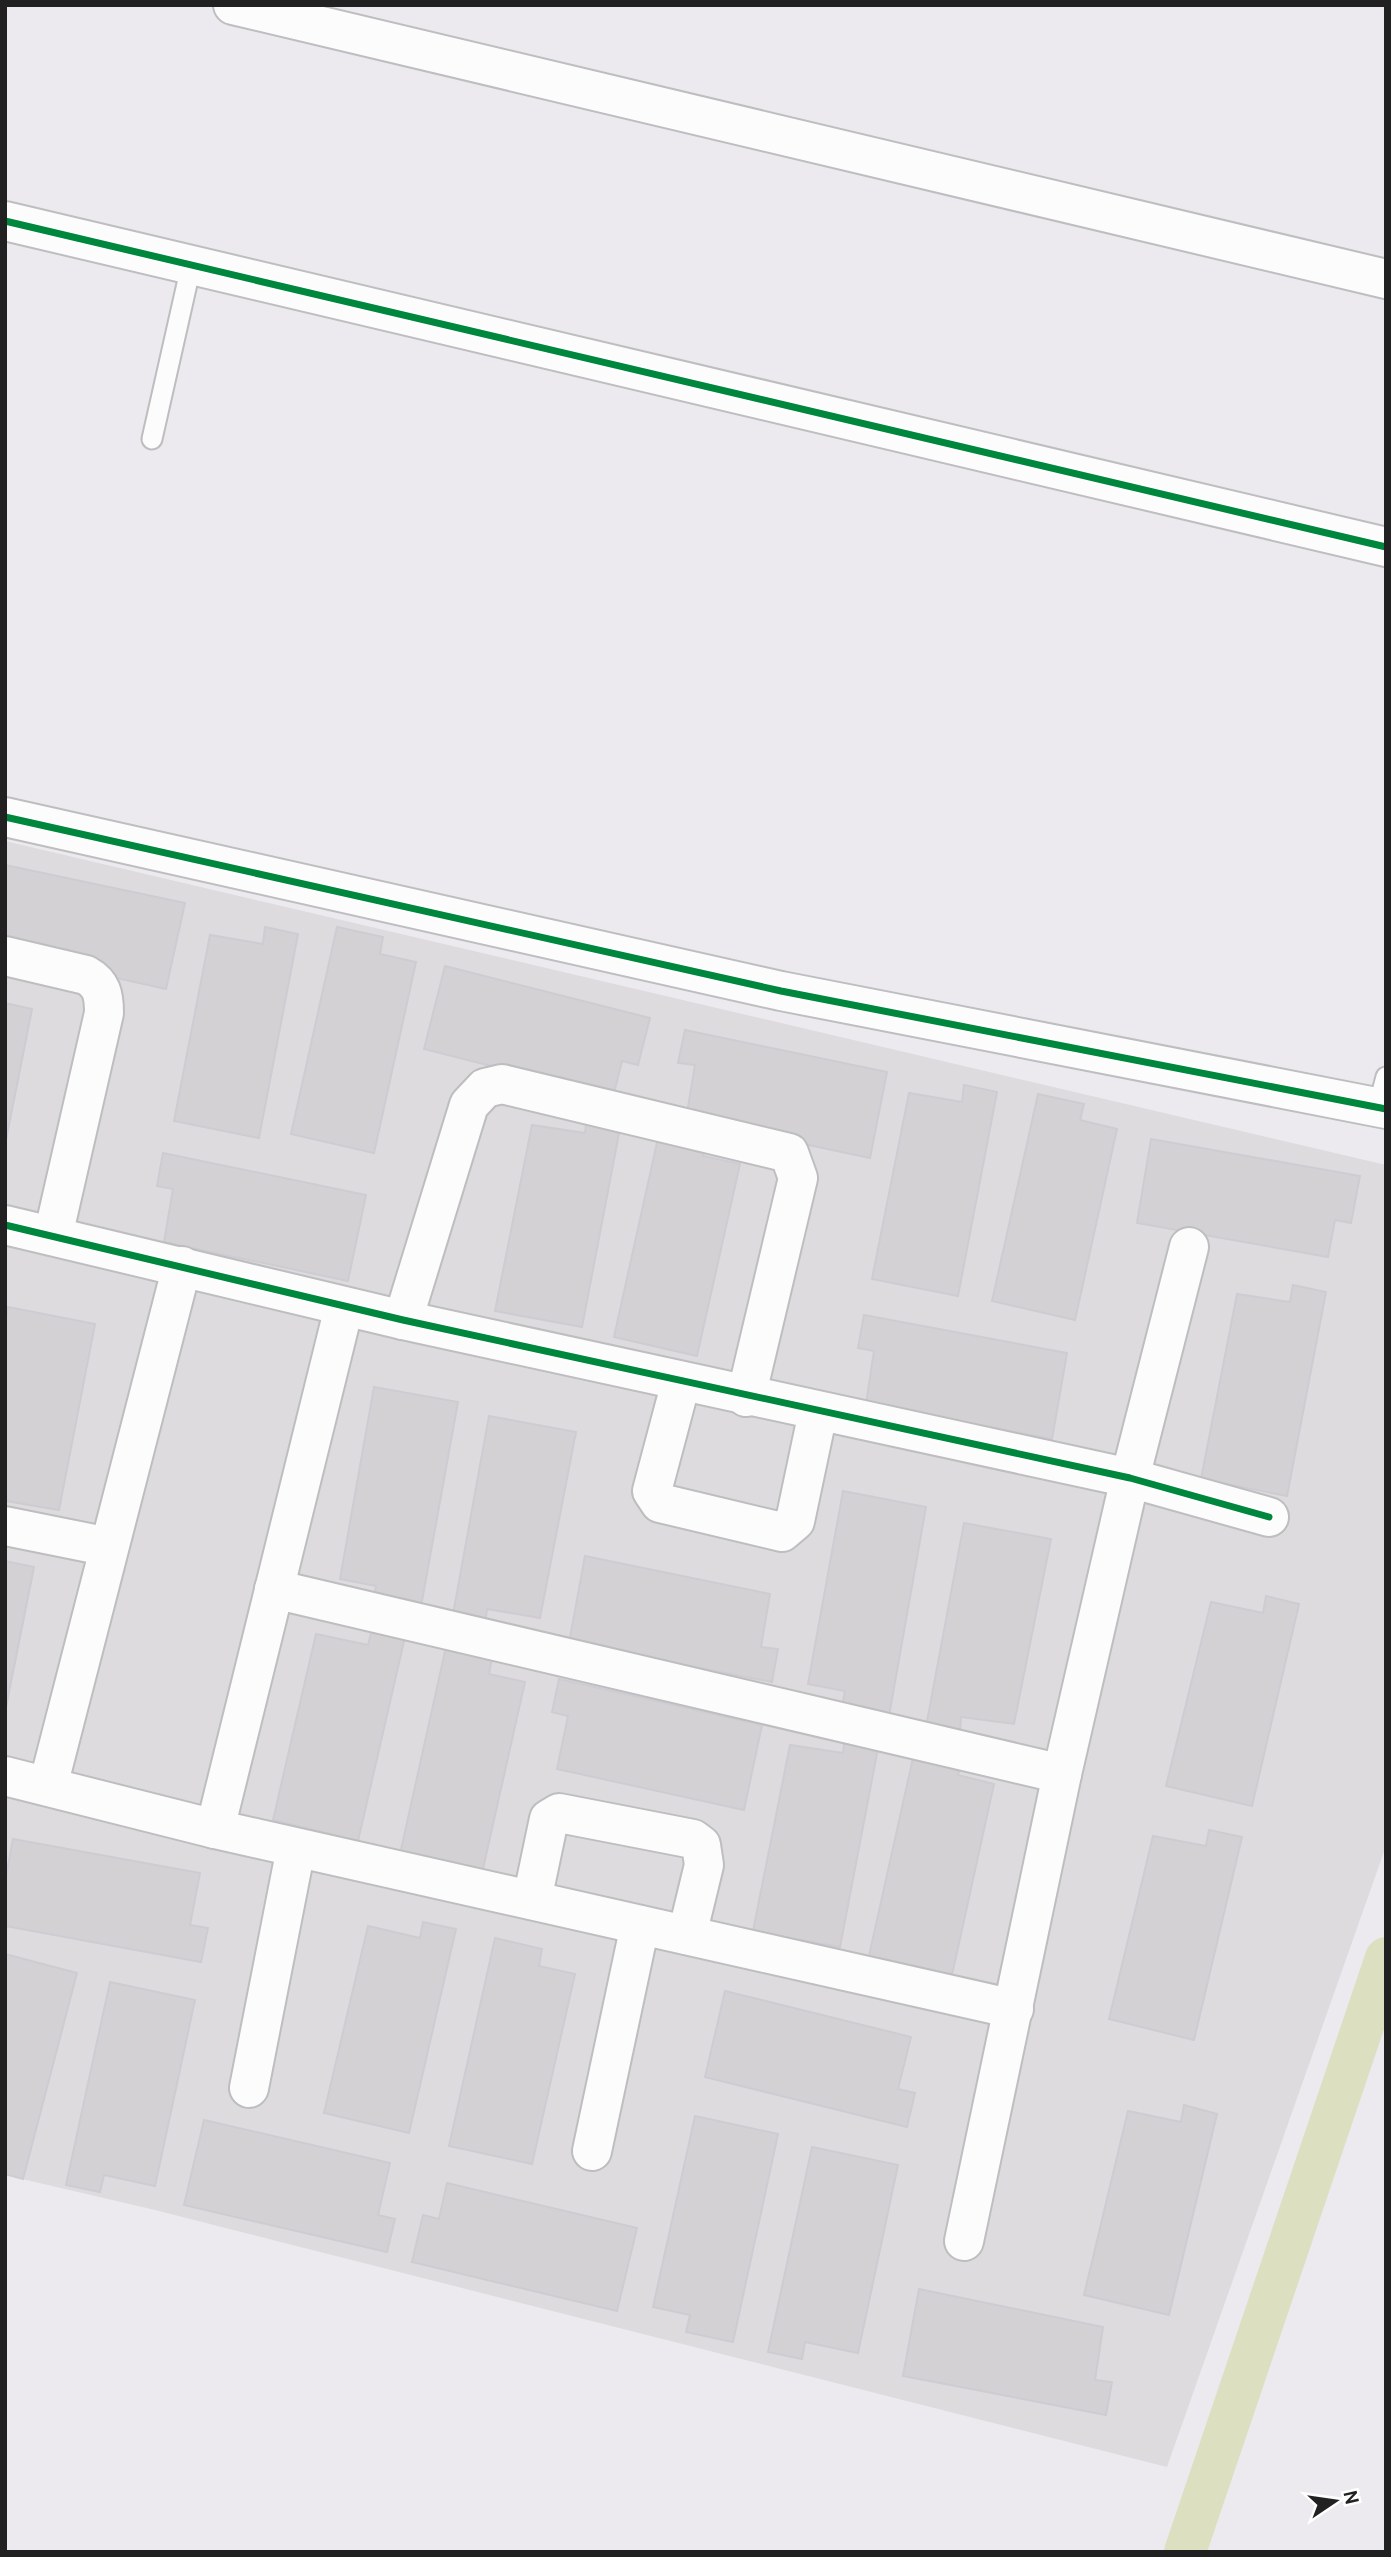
<svg xmlns="http://www.w3.org/2000/svg" width="1391" height="2557" viewBox="0 0 1391 2557" font-family="Cabin,sans-serif">
<style>
.residential{fill:#dddbde}
.lines{fill:none;stroke-linecap:round;stroke-linejoin:round}
.canal{stroke:#dce0c0;stroke-width:42}
.building{fill:#d4d1d5;stroke:#ceccd2;stroke-width:2}
.service-casing{stroke:#bebdbf;stroke-width:23}
.minor-casing{stroke:#bebdbf;stroke-width:42}
.service{stroke:#fcfcfd;stroke-width:19}
.minor{stroke:#fcfcfd;stroke-width:38}
.cycleway-casing{stroke:#fff;stroke-width:11}
.cycleway{stroke:#00873e;stroke-width:7}
</style>
<rect width="100%" height="100%" fill="#edeaef"/>
<!-- residential -->
<path class="residential" d="M5 841 1386 1165V1846L1167 2467 155 2210 5 2175Z"/>
<g class="lines">
<!-- canal -->
<path class="canal" d="M1185 2552 1386 1958"/>
</g>
<!-- building -->
<g class="building">
<path d="M5 865 185 903 166 989 5 953Z"/>
<path d="M265 927 298 934 259 1138 174 1121 210 935 263 944Z"/>
<path d="M337 927 383 937 380 954 416 962 374 1153 291 1134Z"/>
<path d="M445 966 650 1018 638 1065 622 1061 613 1097 424 1049Z"/>
<path d="M5 1003 32 1009 5 1145Z"/>
<path d="M685 1030 887 1072 870 1158 686 1119 695 1065 678 1063Z"/>
<path d="M964 1085 997 1092 958 1296 872 1279 909 1093 962 1102Z"/>
<path d="M1038 1094 1084 1104 1080 1120 1117 1129 1075 1320 992 1301Z"/>
<path d="M587 1116 621 1123 582 1327 495 1311 532 1125 585 1133Z"/>
<path d="M660 1129 707 1140 703 1156 740 1164 697 1356 614 1337Z"/>
<path d="M1151 1139 1360 1176 1351 1223 1335 1220 1328 1257 1137 1223Z"/>
<path d="M163 1153 366 1195 348 1281 164 1242 173 1189 157 1186Z"/>
<path d="M1293 1285 1326 1292 1287 1496 1201 1479 1237 1294 1290 1302Z"/>
<path d="M8 1307 95 1324 59 1510 6 1501 5 1506V1324Z"/>
<path d="M864 1315 1067 1353 1052 1439 866 1404 874 1351 858 1348Z"/>
<path d="M374 1387 458 1402 420 1612 373 1602 376 1586 340 1579Z"/>
<path d="M489 1416 576 1432 540 1618 487 1609 485 1626 452 1620Z"/>
<path d="M843 1491 926 1507 889 1716 842 1707 845 1691 808 1684Z"/>
<path d="M964 1523 1051 1539 1014 1724 961 1717 960 1733 926 1727Z"/>
<path d="M585 1556 770 1594 761 1647 778 1649 772 1682 569 1643Z"/>
<path d="M5 1561 34 1567 5 1712Z"/>
<path d="M1266 1596 1299 1604 1252 1806 1166 1786 1211 1602 1263 1613Z"/>
<path d="M372 1629 405 1637 358 1841 273 1820 316 1634 368 1645Z"/>
<path d="M446 1647 492 1658 489 1674 525 1682 482 1873 400 1854Z"/>
<path d="M559 1679 762 1725 744 1810 557 1769 568 1716 552 1712Z"/>
<path d="M845 1737 879 1743 840 1947 753 1931 790 1745 843 1753Z"/>
<path d="M915 1749 962 1759 958 1775 994 1784 952 1975 869 1956Z"/>
<path d="M1209 1830 1242 1837 1194 2040 1109 2019 1153 1836 1206 1846Z"/>
<path d="M13 1839 200 1873 190 1925 208 1928 201 1962 5 1926V1882Z"/>
<path d="M423 1922 456 1929 409 2133 324 2113 368 1926 420 1938Z"/>
<path d="M495 1938 542 1949 539 1966 575 1974 532 2164 449 2146Z"/>
<path d="M5 1954 77 1973 23 2179 5 2174Z"/>
<path d="M110 1982 195 2000 155 2186 104 2175 100 2192 66 2185Z"/>
<path d="M725 1991 911 2037 898 2089 915 2093 907 2127 705 2077Z"/>
<path d="M1184 2105 1217 2114 1169 2315 1084 2295 1128 2111 1181 2122Z"/>
<path d="M695 2116 778 2134 733 2342 686 2332 690 2315 653 2307Z"/>
<path d="M204 2120 390 2163 378 2215 395 2219 387 2252 184 2205Z"/>
<path d="M812 2147 898 2165 858 2353 805 2342 802 2359 768 2352Z"/>
<path d="M447 2183 637 2228 617 2311 412 2262 423 2215 439 2219Z"/>
<path d="M919 2289 1103 2327 1095 2380 1112 2382 1106 2415 903 2376Z"/>
</g>
<g class="lines">
<defs>
<g id="service">
<path d="M152 439 191 266"/>
<path d="M1378 1107 1386 1077"/>
</g>
<g id="minor">
<path d="M233 5 1386 279"/>
<path d="M5 221 1386 547"/>
<path d="M5 817 781 991 1386 1109"/>
<path d="M5 956 86 975C102 984 104 995 104 1013L53 1236"/>
<path d="M5 1225 403 1320 1130 1478 1269 1517"/>
<path d="M403 1320 469 1105 485 1088 502 1084 789 1153 798 1178 746 1397"/>
<path d="M681 1382 652 1491 660 1503 782 1532 795 1521 818 1412"/>
<path d="M5 1526 109 1547"/>
<path d="M274 1589 1062 1774"/>
<path d="M5 1776 215 1829 1014 2009"/>
<path d="M48 1786 182 1266"/>
<path d="M215 1829 344 1307"/>
<path d="M532 1900 549 1819 559 1813 693 1839 701 1845 704 1865 687 1935"/>
<path d="M249 2088 296 1848"/>
<path d="M592 2151 640 1925"/>
<path d="M964 2241 1062 1774 1130 1478 1189 1247"/>
</g>
</defs>
<!-- service casing -->
<use href="#service" class="service-casing"/>
<!-- minor casing -->
<use href="#minor" class="minor-casing"/>
<!-- service -->
<use href="#service" class="service"/>
<!-- minor -->
<use href="#minor" class="minor"/>
<defs>
<g id="cycleway">
<path d="M5 221 1386 547"/>
<path d="M5 817 781 991 1386 1109"/>
<path d="M5 1225 403 1320 1130 1478 1269 1517"/>
</g>
</defs>
<!-- cycleway casing -->
<use href="#cycleway" class="cycleway-casing"/>
<!-- cycleway -->
<use href="#cycleway" class="cycleway"/>
</g>
<!-- border -->
<rect width="1391" height="2557" fill="none" stroke="#212121" stroke-width="14"/>
<!-- north arrow -->
<g transform="translate(1335 2501) rotate(77)" stroke="#ffffff" stroke-width="5" paint-order="stroke">
<path d="M0-5L12 26L0 18L-12 26Z" fill="#212121"/>
<text y="-10" font-size="19" font-weight="bold" text-anchor="middle" fill="#212121">N</text>
</g>
</svg>
